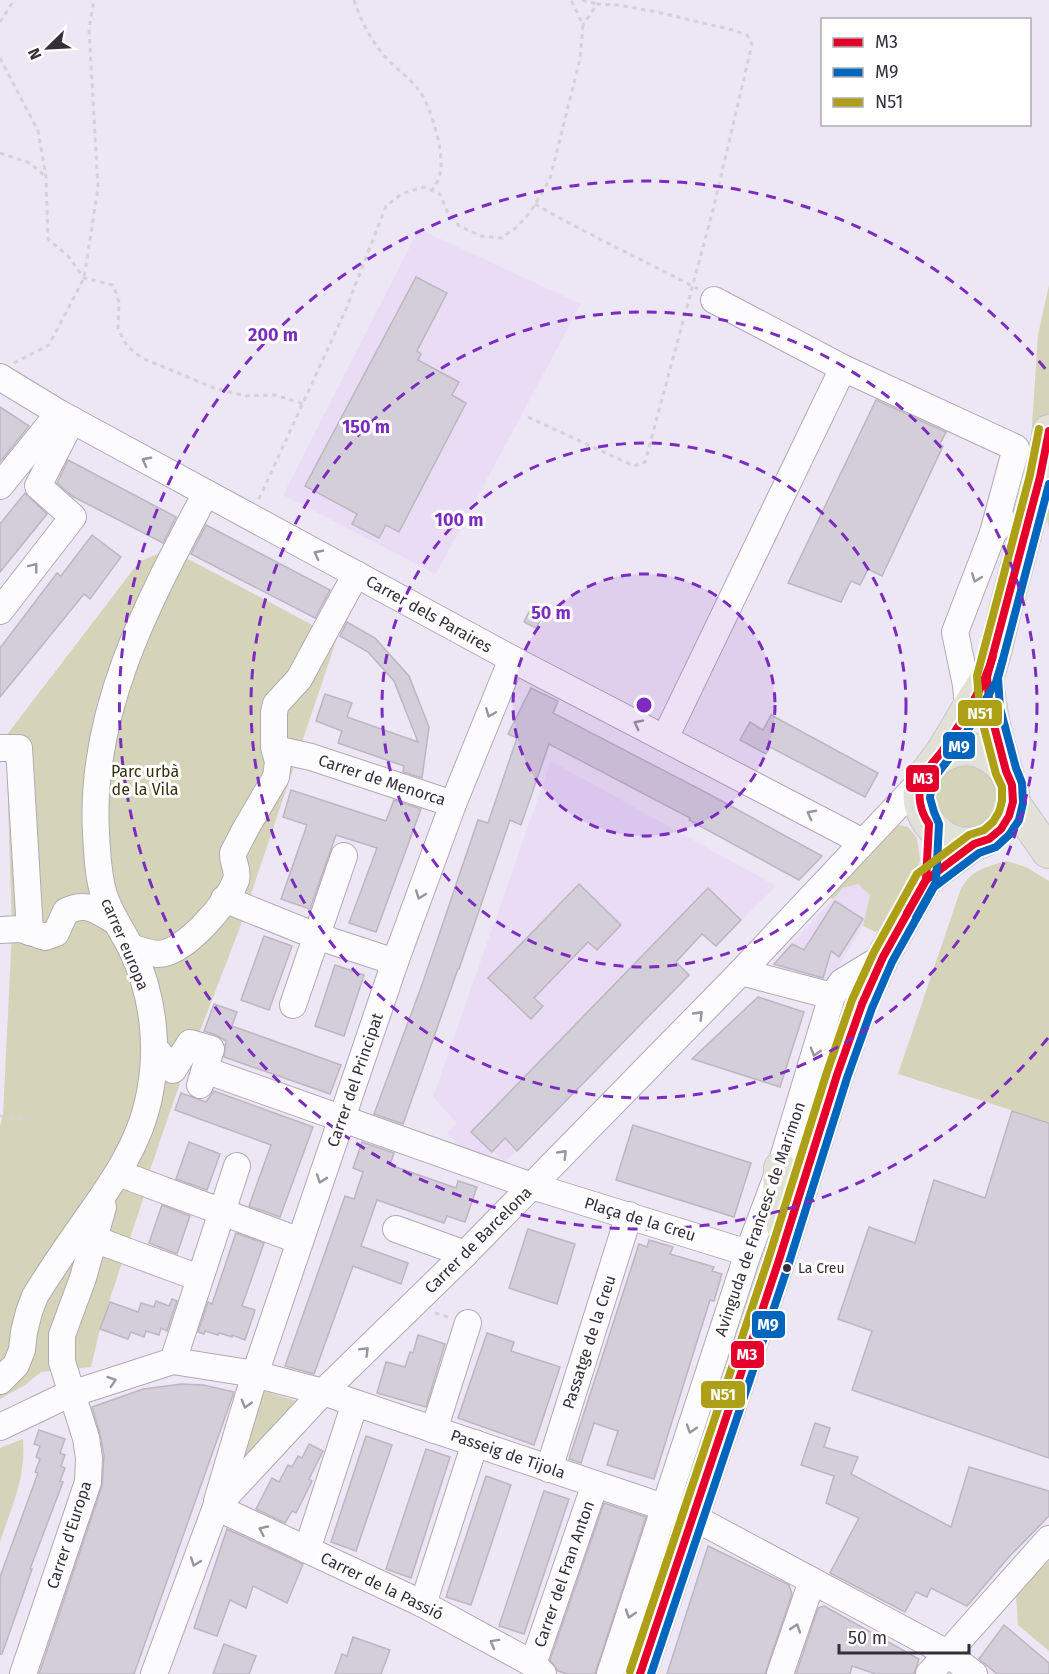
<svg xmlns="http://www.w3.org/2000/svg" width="1049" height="1674" viewBox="0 0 1049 1674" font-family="'Fira Sans',sans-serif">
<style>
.built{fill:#e9ddf5}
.green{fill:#d5d4b9}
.building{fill:#d4ced9;stroke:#bcb6c1;stroke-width:1.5}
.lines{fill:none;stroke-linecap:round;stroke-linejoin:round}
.minor-casing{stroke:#afaab5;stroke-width:28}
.major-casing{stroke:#c8c5cc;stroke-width:34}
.path{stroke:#d4d2d6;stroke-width:3;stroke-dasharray:4.5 4.5;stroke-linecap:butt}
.minor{stroke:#fcfbfd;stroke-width:26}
.major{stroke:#e2e1d7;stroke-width:32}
.bus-1-casing{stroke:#fff;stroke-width:12}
.bus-2-casing{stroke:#fff;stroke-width:12}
.bus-3-casing{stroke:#fff;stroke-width:12}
.bus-1{stroke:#e4002b;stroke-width:8}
.bus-2{stroke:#0065bd;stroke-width:8}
.bus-3{stroke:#ada017;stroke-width:8}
.oneway{stroke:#98959b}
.ring{fill:none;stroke:#7b2cbf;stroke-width:3;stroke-dasharray:10 8}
.bus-dot{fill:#342f39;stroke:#fff;stroke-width:2}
.labels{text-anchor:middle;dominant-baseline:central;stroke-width:6;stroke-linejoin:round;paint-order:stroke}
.bus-label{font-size:14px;fill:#342f39;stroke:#fff;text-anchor:start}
.street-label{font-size:16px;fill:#342f39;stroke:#fff}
.park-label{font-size:16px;fill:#30310c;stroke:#fff}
.centre{fill:#7b2cbf;stroke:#fff;stroke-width:3}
.ring-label{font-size:18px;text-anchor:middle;font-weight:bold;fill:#7b2cbf;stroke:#fff;stroke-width:6;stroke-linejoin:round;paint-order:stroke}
.line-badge{stroke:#fff;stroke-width:2}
.badge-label{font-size:16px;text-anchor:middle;font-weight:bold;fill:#fff}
</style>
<rect width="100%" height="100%" fill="#ede6f4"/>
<!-- built -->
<g class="built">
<path d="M419 229 581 304 436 574 283 495Z"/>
<path d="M551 761 776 886 716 946 702 934 676 962 689 975 505 1162 494 1152 479 1166 447 1133 457 1123 433 1097Z"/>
<path d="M858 884 870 894 866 917 863 926 825 989 767 971 843 888Z"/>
</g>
<!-- green -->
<g class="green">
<path d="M1049 285V529L1031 440 1038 335Z"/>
<path d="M169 549 337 638 239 930 181 1080 149 1173 148 1184 100 1329 91 1367 41 1372 25 1385 0 1399V1126L3 1116 12 930 6 736 139 562Z"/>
<circle cx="968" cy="796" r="32"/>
<path d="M899 825 908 827 917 838 920 860 913 883 888 927 875 932 863 926 870 895 858 884 843 888 833 899 829 896 886 835Z"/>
<path d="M1006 861 1026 867 1049 881V1122L898 1074 960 891C971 869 984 868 1006 861Z"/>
<path d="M261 1390 303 1403 233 1474Z"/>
<path d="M23 1439C26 1478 12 1506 0 1542V1448Z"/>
<path d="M1049 1561V1651L1018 1625 1016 1593Z"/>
</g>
<!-- building -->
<g class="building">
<path d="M416 277 447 293 417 351 421 354 418 360 459 382 452 395 466 403 399 532 386 525 379 538 352 524 357 514 305 486Z"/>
<path d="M876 400 946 432 940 444 943 446 882 576 868 569 860 585 851 581 841 602 788 583Z"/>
<path d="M0 407 29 426 0 462Z"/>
<path d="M68 460 176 517 163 543 72 496 57 483Z"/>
<path d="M25 493 47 514 0 572V524Z"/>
<path d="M206 525 330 590 315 618 191 554Z"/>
<path d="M92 535 121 557 90 599 84 594 0 697V648L57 573 61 576Z"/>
<path d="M532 606 544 613 536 628 524 622Z"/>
<path d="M347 622 375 638 409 676 429 727 422 778 403 772 404 766 338 743 342 731 316 721 325 694 352 703 347 717 418 742 394 681 368 652 340 636Z"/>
<path d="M531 688 558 701 553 713 707 793 822 856 799 880 689 820 690 818 549 744 521 825 510 820 459 969H458L403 1124 374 1114 423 982 478 820 488 823 517 738 508 734Z"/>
<path d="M771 715 878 773 865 797 770 747 766 754 740 740 750 722 763 730Z"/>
<path d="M291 790 386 821 394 800 421 809 376 932 349 923 377 848 336 835 310 909 281 899 307 825 283 817Z"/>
<path d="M579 884 621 925 597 950 588 942 534 998 543 1006 531 1019 488 978Z"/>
<path d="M708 888 741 920 716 946 702 934 676 962 689 975 517 1151 505 1138 492 1152 471 1132Z"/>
<path d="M835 901 863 919 839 957 831 951 823 978 774 964 792 944 804 950Z"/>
<path d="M264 936 292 946 269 1010 241 1000Z"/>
<path d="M335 965 364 975 344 1036 315 1026Z"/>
<path d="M758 997 804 1012 780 1087 692 1059Z"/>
<path d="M214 1004 237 1012 232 1026 341 1065 330 1094 224 1057 226 1041 216 1035 204 1031Z"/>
<path d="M214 1091 313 1127 280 1217 249 1206 271 1145 175 1110 181 1093 206 1102Z"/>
<path d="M1012 1111 1049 1123V1458L852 1390 872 1331 838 1319 869 1227 915 1243 934 1180 985 1198Z"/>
<path d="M633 1125 751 1163 734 1217 616 1180Z"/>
<path d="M189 1142 220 1154 207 1190 176 1179Z"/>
<path d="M362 1142 394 1153 390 1165 456 1188 458 1181 477 1187 465 1222 447 1216 444 1223 377 1200 361 1246 408 1263 401 1284 353 1266 314 1374 285 1366 345 1196 354 1199 363 1172 353 1168Z"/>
<path d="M162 1205 190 1216 177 1254 149 1243Z"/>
<path d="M528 1229 575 1244 557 1304 509 1288Z"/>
<path d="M236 1233 264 1243 242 1306 255 1310 245 1340 232 1335V1337L219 1333 218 1335 205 1331 204 1334 198 1332 208 1302 212 1304Z"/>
<path d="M649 1240 673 1247 670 1254 714 1267 712 1271 722 1274 714 1301 710 1300 654 1479 607 1465 618 1431 594 1423 581 1463 569 1459 639 1244 647 1247Z"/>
<path d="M172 1299 177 1301 167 1331 161 1328 159 1335 146 1331 144 1337 131 1332 128 1339 100 1329 110 1302 138 1312 141 1303 154 1307 156 1301 169 1306Z"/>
<path d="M487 1333 514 1342 511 1351 560 1367 534 1445 458 1418Z"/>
<path d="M418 1335 445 1344 426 1407 377 1393 386 1362 405 1367 410 1352 413 1353Z"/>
<path d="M182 1384 203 1385 234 1392 134 1674H39L102 1486 104 1456 100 1434 92 1407 143 1389Z"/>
<path d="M815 1423 830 1428 824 1447 858 1457 851 1474 951 1527 969 1467 1049 1491V1516L1008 1558 967 1606 931 1588 927 1597 916 1592 905 1612 830 1573 859 1518 826 1503 834 1476 801 1465Z"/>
<path d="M39 1430 65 1439 60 1453 65 1455 61 1466 65 1468 60 1481 63 1482 30 1569H32L2 1654H0V1577L38 1473 35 1472 40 1459 36 1457 40 1446 34 1444Z"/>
<path d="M366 1436 392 1445 356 1551 331 1542Z"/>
<path d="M309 1444 323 1451 309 1479 312 1481 296 1513 292 1511 285 1523 256 1509 272 1478 279 1482 288 1465 292 1467 298 1456 302 1458Z"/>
<path d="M426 1449 450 1457 411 1578 386 1569Z"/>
<path d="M486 1476 511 1485 471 1605 446 1597Z"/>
<path d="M544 1491 569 1499 524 1634 499 1626Z"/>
<path d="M604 1503 646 1517 595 1674H567L558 1671 550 1660Z"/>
<path d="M227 1529 303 1564 287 1603 253 1586 246 1608 230 1600 217 1636 194 1628Z"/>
<path d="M708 1546 789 1585 792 1594 765 1674H667Z"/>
<path d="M824 1606 919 1659 914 1674H876L852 1666 850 1674H796L818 1608Z"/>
<path d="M1004 1625 1049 1663V1674H997L979 1659Z"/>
<path d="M353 1637 390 1650 381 1674H335L342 1654 347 1656Z"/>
<path d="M224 1644 256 1656 249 1674H213Z"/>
</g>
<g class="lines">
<defs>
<g id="minor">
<path d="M714 300 843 368"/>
<path d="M0 377 59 413 512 659 863 842"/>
<path d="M0 486 59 413"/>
<path d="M0 611 73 517 38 486 72 420"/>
<path d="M968 708 966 685 955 632 993 533 1003 521"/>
<path d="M665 738 843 368 1016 448 993 533"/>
<path d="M0 748H19L30 932"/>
<path d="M275 749 311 757 453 804"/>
<path d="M224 899 316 936 395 962"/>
<path d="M0 930 21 929 45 937 56 933 66 911C88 901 97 911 115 921"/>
<path d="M131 947C139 950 149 953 158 954 184 954 228 903 236 880 239 870 232 862 233 853L246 828 276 777 278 762 274 747V712L276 704 299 679 356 574"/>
<path d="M741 972 832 996"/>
<path d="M293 1005 344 856"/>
<path d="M154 1047 173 1070 190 1043 211 1049 200 1085"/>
<path d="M205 1070 532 1186 748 1253"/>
<path d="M118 1173 300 1241"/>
<path d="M396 1229 465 1254"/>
<path d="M94 1239 199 1278"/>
<path d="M173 1361 237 1166"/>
<path d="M0 1381 16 1365 22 1350 24 1332 29 1312 35 1296C53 1267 73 1238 93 1210 116 1177 139 1142 148 1102 160 1050 154 995 131 948 122 930 110 914 104 895 98 876 97 853 96 833 89 709 150 599 206 493"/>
<path d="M0 1427 65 1396 173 1361 255 1374 323 1392 693 1517 947 1653 974 1674"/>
<path d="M434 1430 468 1323"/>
<path d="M549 1469 629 1215"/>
<path d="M217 1501 255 1374 395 962 453 804 512 659"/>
<path d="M216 1507 423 1604 533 1664 543 1674"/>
<path d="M307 1550 355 1403"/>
<path d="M423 1604 475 1443"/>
<path d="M533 1664 595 1484"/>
<path d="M23 1674 88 1482 89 1458 86 1438 62 1362V1335L83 1278 103 1207"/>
<path d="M154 1674 216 1507 323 1392 465 1254 741 972 922 780"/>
<path d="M610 1674 748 1253 780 1168 832 996 842 982 883 957"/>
<path d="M780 1674 812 1581"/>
<path d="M929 1674 1049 1539"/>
</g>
<g id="major">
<path d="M987 677C989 709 997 740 1006 770 1009 781 1014 789 1013 801 1012 815 1004 827 993 835 962 860 915 828 920 790 922 773 934 765 942 752 952 736 961 720 970 705 975 696 982 687 987 678 995 659 1001 625 1007 603 1022 546 1038 490 1049 431"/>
<path d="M937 759C965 742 985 748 1006 771"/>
<path d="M1013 802 1048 852"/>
<path d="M780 1168 779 1197 783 1227"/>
<path d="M640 1674 778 1263 837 1075 862 1004 883 957 926 880 974 844"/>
</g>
</defs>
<!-- minor casing -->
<use href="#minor" class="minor-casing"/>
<!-- major casing -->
<use href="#major" class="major-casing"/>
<!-- path -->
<g class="path">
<path d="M354 0C360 19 370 38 382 53 393 67 408 76 418 89 431 105 445 154 440 174 439 180 435 185 432 190"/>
<path d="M582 0 597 4"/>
<path d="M0 22 14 0"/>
<path d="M0 58 38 131 46 177 48 239 68 256 84 278 113 285 119 302 118 329 127 346 142 358 214 388 246 396 275 395 304 404"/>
<path d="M0 153 30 163 45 176"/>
<path d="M535 204C588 235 644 260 698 289"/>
<path d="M14 363 49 345 84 278 98 188 89 29 94 0"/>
<path d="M528 417 634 466 645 462 713 210 752 44 747 35 733 30 657 12 618 5 597 4 583 25"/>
<path d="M259 499 346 309 386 206 403 193 424 187 440 194 447 211 459 226 481 236 501 238 517 227 531 211 550 179 580 59 583 25 571 0"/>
<path d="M0 1116 31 1120"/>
<path d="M435 1313 449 1317"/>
</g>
<!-- minor -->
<use href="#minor" class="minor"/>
<!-- major -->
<use href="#major" class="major"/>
<defs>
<g id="bus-1">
<path d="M907 913 926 880 929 824C920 811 917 795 922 780 926 768 936 760 943 750 962 721 983 690 993 656"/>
<path d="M640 1674 778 1263 837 1075 862 1004 883 957 926 880 974 844 989 839 1001 829 1009 816 1013 802 1012 785 1006 771 990 710 987 677 1040 477 1049 431"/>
</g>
<g id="bus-2">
<path d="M916 918 936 882 939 824 934 812 930 798 932 783 937 774 958 747 996 682 1003 659"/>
<path d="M651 1674 788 1266 847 1078 872 1008 892 962 934 887 979 853 996 847 1009 835 1019 820 1023 803 1022 783 1016 768 1000 708 998 678 1049 484"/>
</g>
<path id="bus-3" d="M630 1671 768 1260 827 1072 852 1000 874 952 917 874 969 835 984 830 993 822 999 812 1002 801V787L996 774 980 713 977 676 1030 475 1039 429"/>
</defs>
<!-- bus-1 casing -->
<use href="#bus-1" class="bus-1-casing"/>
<!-- bus-2 casing -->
<use href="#bus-2" class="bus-2-casing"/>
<!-- bus-3 casing -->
<use href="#bus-3" class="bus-3-casing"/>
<!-- bus-1 -->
<use href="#bus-1" class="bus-1"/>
<!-- bus-2 -->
<use href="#bus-2" class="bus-2"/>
<!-- bus-3 -->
<use href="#bus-3" class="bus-3"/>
</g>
<!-- one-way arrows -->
<defs><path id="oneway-chevron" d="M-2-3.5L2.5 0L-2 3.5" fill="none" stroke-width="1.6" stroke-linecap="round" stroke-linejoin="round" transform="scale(1.5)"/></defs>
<g class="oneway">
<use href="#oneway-chevron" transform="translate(146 461) rotate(-152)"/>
<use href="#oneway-chevron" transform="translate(318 554) rotate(-152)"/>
<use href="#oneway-chevron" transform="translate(34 567) rotate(-52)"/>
<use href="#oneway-chevron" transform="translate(976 578) rotate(111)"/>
<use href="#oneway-chevron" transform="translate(490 713) rotate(112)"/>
<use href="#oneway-chevron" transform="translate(638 724) rotate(-153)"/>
<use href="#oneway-chevron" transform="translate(811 814) rotate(-152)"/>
<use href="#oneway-chevron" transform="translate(420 895) rotate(110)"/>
<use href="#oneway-chevron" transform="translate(699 1015) rotate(-46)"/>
<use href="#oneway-chevron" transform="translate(815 1052) rotate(107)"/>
<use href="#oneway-chevron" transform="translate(563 1154) rotate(-46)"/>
<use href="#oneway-chevron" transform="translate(321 1179) rotate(109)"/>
<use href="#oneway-chevron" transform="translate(365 1351) rotate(-44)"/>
<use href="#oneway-chevron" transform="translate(112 1381) rotate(-18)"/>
<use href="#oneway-chevron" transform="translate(246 1404) rotate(106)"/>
<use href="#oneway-chevron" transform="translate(691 1429) rotate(108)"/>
<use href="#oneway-chevron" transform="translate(263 1530) rotate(-155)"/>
<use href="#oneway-chevron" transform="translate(195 1562) rotate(110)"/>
<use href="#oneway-chevron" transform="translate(630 1614) rotate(108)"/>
<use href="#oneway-chevron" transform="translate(796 1628) rotate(-71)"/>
<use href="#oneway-chevron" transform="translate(494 1643) rotate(-151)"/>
</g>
<!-- distance rings -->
<circle cx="644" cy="705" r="131" fill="#7b2cbf" fill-opacity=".12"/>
<g class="ring">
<circle cx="644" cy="705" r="131"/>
<circle cx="644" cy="705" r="262"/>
<circle cx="644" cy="705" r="393"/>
<path d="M1048 1038A524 524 0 1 1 1048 372"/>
</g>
<!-- markers -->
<circle class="bus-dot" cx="787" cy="1268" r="5"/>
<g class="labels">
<!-- bus labels -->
<g class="bus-label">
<text x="798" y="1268">La Creu</text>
</g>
<!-- street labels -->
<g class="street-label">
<text transform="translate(429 614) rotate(29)">Carrer dels Paraires</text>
<text transform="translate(382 780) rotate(18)">Carrer de Menorca</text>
<text transform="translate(125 944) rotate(67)">carrer europa</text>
<text transform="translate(355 1080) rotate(-71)">Carrer del Principat</text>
<text transform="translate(640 1219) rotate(17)">Plaça de la Creu</text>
<text transform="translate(760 1219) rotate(-71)">Avinguda de Francesc de Marimon</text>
<text transform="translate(478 1240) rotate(-45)">Carrer de Barcelona</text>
<text transform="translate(589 1342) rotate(-72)">Passatge de la Creu</text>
<text transform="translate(508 1454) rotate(19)">Passeig de Tijola</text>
<text transform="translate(69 1535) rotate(-72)">Carrer d'Europa</text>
<text transform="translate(564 1574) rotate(-71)">Carrer del Fran Anton</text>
<text transform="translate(382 1586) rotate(26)">Carrer de la Passió</text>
</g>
<!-- park labels -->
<g class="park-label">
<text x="145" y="771">Parc urbà<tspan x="145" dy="18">de la Vila</tspan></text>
</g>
</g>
<circle cx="644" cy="705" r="9" class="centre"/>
<g class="ring-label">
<text x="273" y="341">200 m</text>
<text x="366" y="433">150 m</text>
<text x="459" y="526">100 m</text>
<text x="551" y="619">50 m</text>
</g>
<g class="line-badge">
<rect x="957" y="699" width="46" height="28" rx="6" fill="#ada017"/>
<rect x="942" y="731" width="34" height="29" rx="6" fill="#0065bd"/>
<rect x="905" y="764" width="35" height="29" rx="6" fill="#e4002b"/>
<rect x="751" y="1310" width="35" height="29" rx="6" fill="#0065bd"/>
<rect x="730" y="1340" width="35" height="29" rx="6" fill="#e4002b"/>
<rect x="700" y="1380" width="46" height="29" rx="6" fill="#ada017"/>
</g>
<g class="badge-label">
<text x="980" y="719">N51</text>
<text x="959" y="752">M9</text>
<text x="923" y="784">M3</text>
<text x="768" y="1330">M9</text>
<text x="747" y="1360">M3</text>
<text x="723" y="1400">N51</text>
</g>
<!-- legend -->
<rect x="821" y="18" width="210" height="108" fill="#ffffff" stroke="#aeacb0" stroke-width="1.5"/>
<rect x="833" y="38" width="30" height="9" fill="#e4002b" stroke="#aeacb0" stroke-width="1.5"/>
<text x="875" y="48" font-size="18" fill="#342f39">M3</text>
<rect x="833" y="68" width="30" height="9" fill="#0065bd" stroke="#aeacb0" stroke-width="1.5"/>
<text x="875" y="78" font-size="18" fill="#342f39">M9</text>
<rect x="833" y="98" width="30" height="9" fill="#ada017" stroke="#aeacb0" stroke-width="1.5"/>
<text x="875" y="108" font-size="18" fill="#342f39">N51</text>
<!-- north arrow -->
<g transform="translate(48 48) rotate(246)" stroke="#ffffff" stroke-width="4.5" paint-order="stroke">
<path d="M0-4.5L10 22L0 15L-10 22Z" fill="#342f39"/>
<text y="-9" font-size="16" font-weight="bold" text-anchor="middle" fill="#342f39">N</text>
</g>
<!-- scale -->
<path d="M839 1644v9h130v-9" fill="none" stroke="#342f39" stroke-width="3"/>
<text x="848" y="1644" font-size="18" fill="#342f39" stroke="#ffffff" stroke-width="4.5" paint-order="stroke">50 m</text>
</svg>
